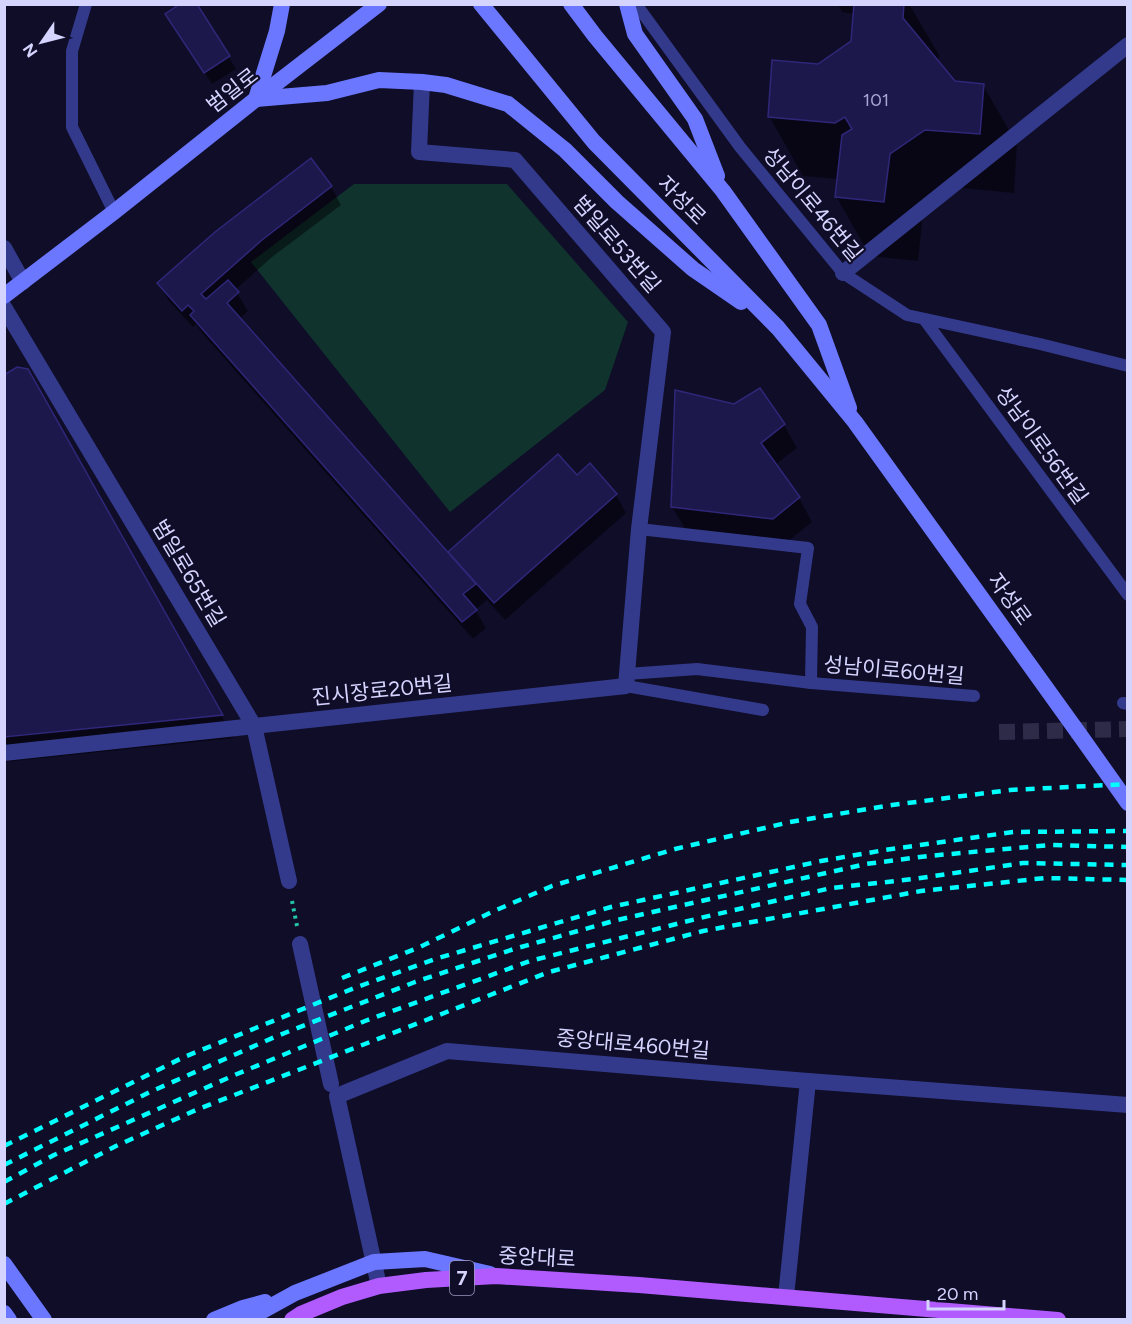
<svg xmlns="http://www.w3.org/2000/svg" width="1132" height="1324" viewBox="0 0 1132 1324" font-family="Figtree,'Noto Sans KR',sans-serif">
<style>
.green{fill:#10332e}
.shadow{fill:#0007}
.building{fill:#1d184b;stroke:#2f2779;stroke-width:1.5}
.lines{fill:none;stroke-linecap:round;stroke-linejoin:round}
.pedestrian-tunnel{stroke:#2d2b48;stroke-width:16;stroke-dasharray:16 8;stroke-linecap:butt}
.path{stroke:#24c4aa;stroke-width:4;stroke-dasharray:3 4.5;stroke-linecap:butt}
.service{stroke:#343a8b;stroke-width:12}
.pedestrian{stroke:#343a8b;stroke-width:16}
.minor{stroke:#343a8b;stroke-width:16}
.secondary{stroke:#6b77ff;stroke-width:16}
.primary{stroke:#b15bff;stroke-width:16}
.rail{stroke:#0ff;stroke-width:4.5;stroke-dasharray:9 8;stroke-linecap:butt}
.labels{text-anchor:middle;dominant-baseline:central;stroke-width:4.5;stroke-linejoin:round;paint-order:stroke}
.number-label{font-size:18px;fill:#a7a5d2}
.shield{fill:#0f0d28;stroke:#9a98be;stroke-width:1.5}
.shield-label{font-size:20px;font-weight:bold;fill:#d5d4ff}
.street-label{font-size:21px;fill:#d5d4ff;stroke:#0f0d28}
</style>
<rect width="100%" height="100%" fill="#0f0d28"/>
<!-- green -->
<path class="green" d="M354 184H507L628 322 605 390 450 512 251 262Z"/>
<!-- shadow -->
<g class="shadow">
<path d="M196 4 236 69 212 84 174 26Z"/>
<path d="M838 4H909L939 55 938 63 954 83 983 85 1017 144 1014 193 960 188 923 214 918 261 870 256 836 196 838 179 803 176 769 116 852 42 855 14 842 12Z"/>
<path d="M310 160 331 187 341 205 272 257 235 290 248 311 239 319 448 554 558 457 576 477 616 495 626 513 505 620 487 600 475 610 486 628 473 639 202 333 196 324 193 327 169 301 159 283Z"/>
<path d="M27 371 234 738 4 762V377Z"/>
<path d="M734 406 784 425 797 448 775 465 799 498 812 522 787 542 686 530 672 507Z"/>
</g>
<!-- building -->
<g class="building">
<path d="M180 4H197L230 56 204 73 165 14Z"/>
<path d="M854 4H904L903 18 955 81 984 84 980 134 925 130 890 154 884 202 835 197 842 135 852 129 845 117 835 123 768 117 772 60 818 64 851 41Z"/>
<path d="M311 158 332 186 262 240 201 294 206 299 228 280 239 292 227 303 476 584 463 594 477 610 462 622 190 315 194 311 188 305 182 311 157 283 215 232Z"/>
<path d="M17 367 28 369 223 715 4 737V375Z"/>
<path d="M760 388 785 424 761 443 800 497 773 519 671 507 675 390 734 404Z"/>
<path d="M558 454 577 475 590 463 617 494 494 603 448 552Z"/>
</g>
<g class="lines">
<!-- pedestrian-tunnel -->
<path class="pedestrian-tunnel" d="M999 732 1128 729"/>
<!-- path -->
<path class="path" d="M292 901 297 926"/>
<!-- service -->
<g class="service">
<path d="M86 4 72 51V127L114 212"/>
<path d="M636 4 740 147 843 273 907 315 1040 344 1128 366"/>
<path d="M924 319 1128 595"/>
<path d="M639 529 808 548 800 604 812 627 811 683"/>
<path d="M627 674 697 669 811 683 974 696"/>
<path d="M626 686 763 710"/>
<path d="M1123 703 1128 704"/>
</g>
<!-- pedestrian -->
<path class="pedestrian" d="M300 944 331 1084"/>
<!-- minor -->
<g class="minor">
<path d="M4 248 23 282"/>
<path d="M843 273 1128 45"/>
<path d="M4 307 254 726 289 881"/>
<path d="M4 753 626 686 639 529 663 332 515 160 419 152 422 82"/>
<path d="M379 1286 337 1096 447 1051 808 1081 1128 1105"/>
<path d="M786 1297 808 1081"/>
</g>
<!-- secondary -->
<g class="secondary">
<path d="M481 4 594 142 778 328 855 422 1082 738 1128 803"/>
<path d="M571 4 595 36 723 191 819 325 849 408"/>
<path d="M627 4 635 34 695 119 717 176"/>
<path d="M256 99 327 93 379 80 422 82 446 85 508 104 565 150 617 202 693 269 741 302"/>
<path d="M256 99 277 31 282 4"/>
<path d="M4 296 114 212 256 99 379 4"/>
<path d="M4 1264 44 1320"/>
<path d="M4 1313 9 1320"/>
<path d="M214 1320 243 1308 265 1302"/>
<path d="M246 1320 295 1293 374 1262 425 1259 490 1274"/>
</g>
<!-- primary -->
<path class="primary" d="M292 1320 301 1314 342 1297 379 1286 426 1280 496 1276 639 1285 1058 1320"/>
<!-- rail -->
<g class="rail">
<path d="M342 978 420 947 494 911 552 886 675 849 790 822 892 805 1010 790 1128 784"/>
<path d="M4 1146 184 1057 357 987 435 959 611 907 821 861 885 850 1013 832 1128 831"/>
<path d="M4 1165 150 1092 277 1036 415 982 514 949 617 920 866 864 928 856 1051 845 1128 847"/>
<path d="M4 1182 54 1155 237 1074 365 1021 530 961 700 918 831 888 914 879 1023 863 1128 865"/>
<path d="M4 1204 116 1146 196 1110 549 972 703 931 921 891 1045 878 1128 880"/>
</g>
</g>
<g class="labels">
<!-- number labels -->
<g class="number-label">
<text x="876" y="100">101</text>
</g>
<!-- shield labels -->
<rect class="shield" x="450" y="1261" width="24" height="34" rx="4.5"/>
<g class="shield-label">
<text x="462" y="1278">7</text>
</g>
<!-- street labels -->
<g class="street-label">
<text transform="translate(232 90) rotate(-38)">범일로</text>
<text transform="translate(682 200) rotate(45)">자성로</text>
<text transform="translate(813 204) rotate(50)">성남이로46번길</text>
<text transform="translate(617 244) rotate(49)">범일로53번길</text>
<text transform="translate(1042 445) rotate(54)">성남이로56번길</text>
<text transform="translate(189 573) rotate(59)">범일로65번길</text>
<text transform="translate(1010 599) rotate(54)">자성로</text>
<text transform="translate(894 670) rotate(5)">성남이로60번길</text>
<text transform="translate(382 690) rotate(-6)">진시장로20번길</text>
<text transform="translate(633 1044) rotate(5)">중앙대로460번길</text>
<text transform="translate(537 1257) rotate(3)">중앙대로</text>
</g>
</g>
<!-- border -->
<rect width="1132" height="1324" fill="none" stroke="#d5d4ff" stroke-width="12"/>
<!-- north arrow -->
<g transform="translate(42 42) rotate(235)" stroke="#0f0d28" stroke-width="4.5" paint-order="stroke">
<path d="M0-4.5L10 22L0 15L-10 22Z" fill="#d5d4ff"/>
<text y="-9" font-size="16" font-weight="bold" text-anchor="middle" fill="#d5d4ff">N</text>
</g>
<!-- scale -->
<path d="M928 1300v9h76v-9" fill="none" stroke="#d5d4ff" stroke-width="3"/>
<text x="937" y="1300" font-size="18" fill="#d5d4ff" stroke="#0f0d28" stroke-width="4.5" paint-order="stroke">20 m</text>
</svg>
